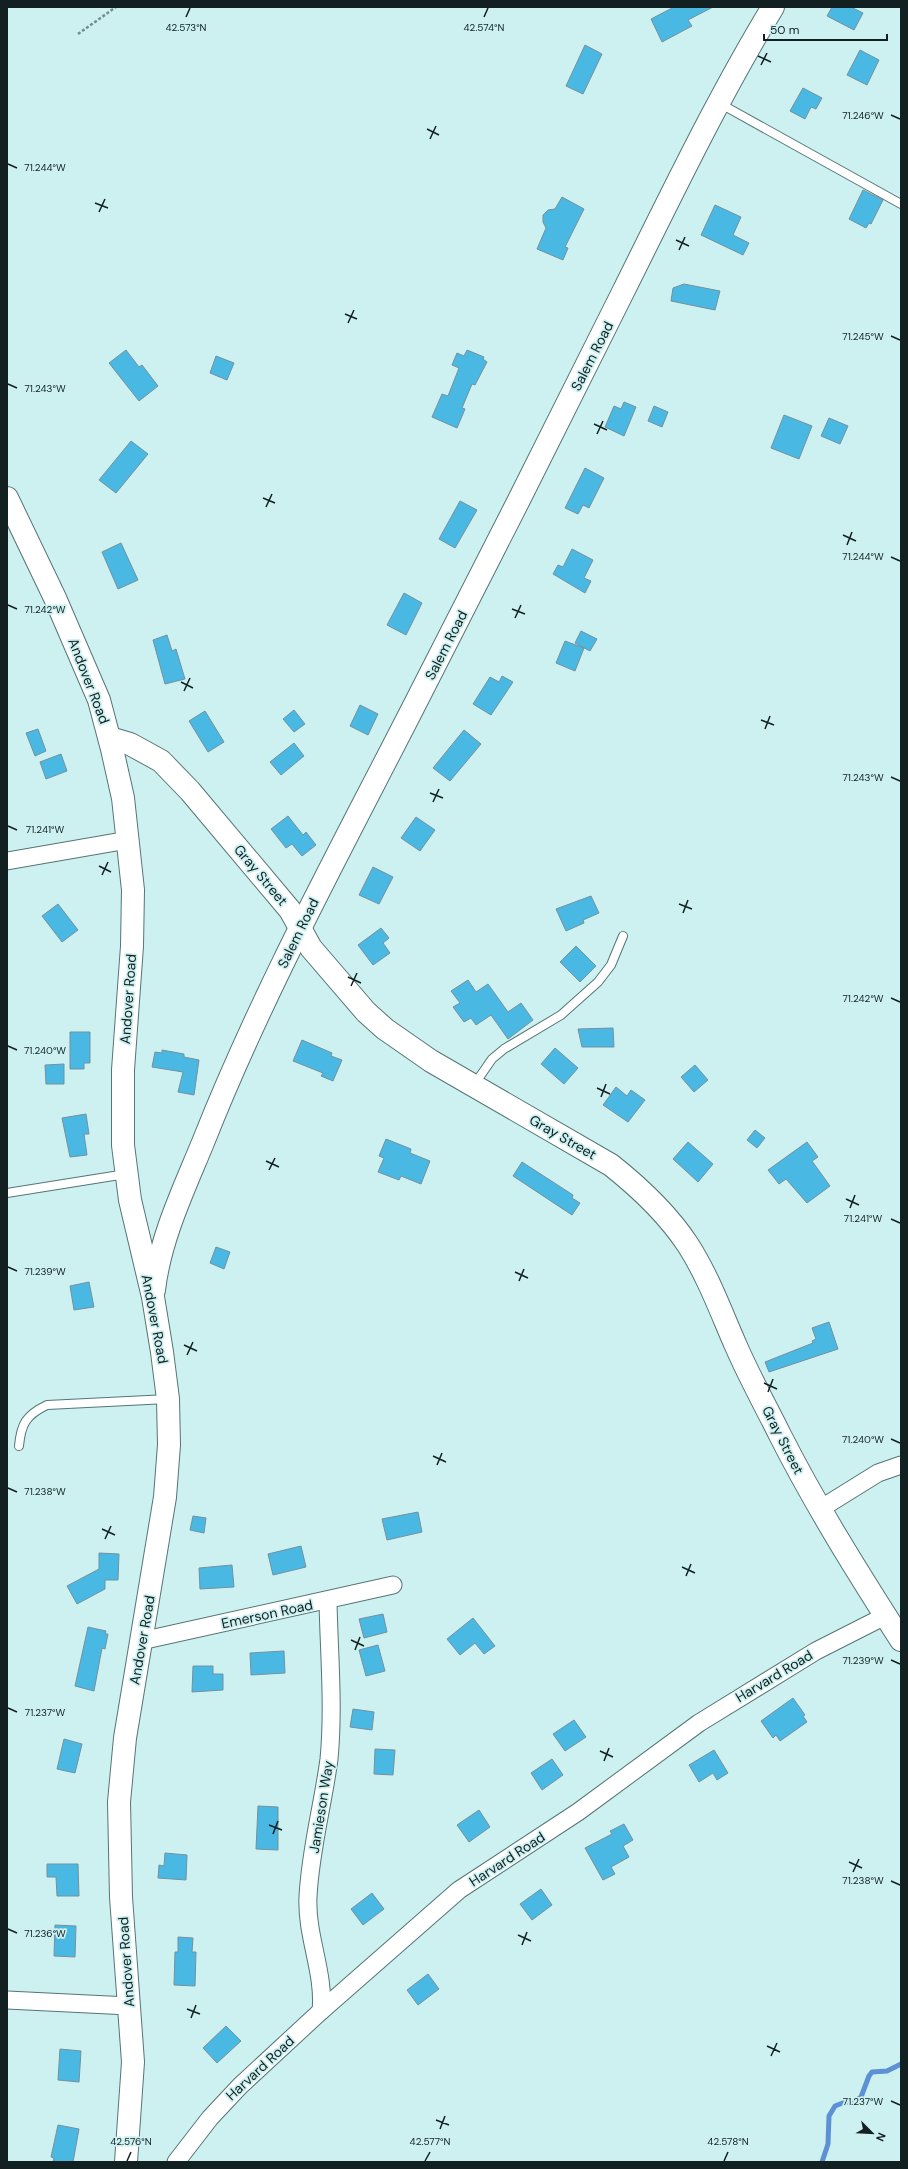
<svg xmlns="http://www.w3.org/2000/svg" width="908" height="2169" viewBox="0 0 908 2169" font-family="'DM Sans',sans-serif">
<style>
.lines{fill:none;stroke-linecap:round;stroke-linejoin:round}
.stream{stroke:#5d91d5;stroke-width:5}
.building{fill:#49b8e3;stroke:#75919d}
.service-casing{stroke:#557576;stroke-width:10}
.minor-casing{stroke:#557576;stroke-width:19}
.secondary-casing{stroke:#557576;stroke-width:24}
.path{stroke:#748d8e;stroke-width:2.5;stroke-dasharray:3 2;stroke-linecap:butt}
.service{stroke:#fff;stroke-width:8}
.minor{stroke:#fff;stroke-width:17}
.secondary{stroke:#fff;stroke-width:22}
.ticks{fill:none;stroke:#132021;stroke-width:1.5}
.labels{text-anchor:middle;dominant-baseline:central;stroke-width:3.5;stroke-linejoin:round;paint-order:stroke}
.street-label{font-size:14px;fill:#132021;stroke:#cdf0f1}
.ticks-label{font-size:10px;text-anchor:middle;fill:#132021;stroke:#cdf0f1;stroke-width:3.5;stroke-linejoin:round;paint-order:stroke}
</style>
<rect width="100%" height="100%" fill="#cdf0f1"/>
<g class="lines">
<!-- stream -->
<path class="stream" d="M822 2162 828 2144 829 2116 835 2106 845 2102H853L861 2097 869 2076 872 2072 887 2071 901 2064"/>
</g>
<!-- building -->
<g class="building">
<path d="M674 7H713L688 20 692 26 662 42 651 19Z"/>
<path d="M832 7H851L863 13 854 30 827 16Z"/>
<path d="M585 45 602 54 583 94 566 86Z"/>
<path d="M860 50 879 60 867 85 847 75Z"/>
<path d="M803 88 822 98 816 109 811 107 805 119 790 111Z"/>
<path d="M863 190 883 200 871 224 869 223 866 228 849 219Z"/>
<path d="M562 197 584 209 565 247 568 248 563 260 537 249 546 228 543 222V215L548 210 555 209Z"/>
<path d="M715 205 741 217 733 235 749 243 743 255 701 235Z"/>
<path d="M684 284 720 291 715 310 671 301 673 288Z"/>
<path d="M126 350 139 367 142 365 158 386 139 401 109 363Z"/>
<path d="M467 350 484 357 483 359 487 362 475 385 472 384 462 408 465 409 457 428 432 417 442 394 448 396 459 368 452 365 457 353 464 356Z"/>
<path d="M216 356 234 363 227 380 210 373Z"/>
<path d="M624 402 636 407 624 436 605 427 614 406 621 409Z"/>
<path d="M654 406 668 412 662 427 648 421Z"/>
<path d="M784 415 812 426 799 459 771 448Z"/>
<path d="M829 418 848 426 840 444 821 436Z"/>
<path d="M131 441 148 454 116 493 99 480Z"/>
<path d="M585 468 604 478 589 508 583 505 578 514 565 508Z"/>
<path d="M460 501 477 510 455 548 439 539Z"/>
<path d="M121 543 138 580 118 589 102 552Z"/>
<path d="M572 549 593 560 584 578 591 581 585 593 553 574 558 565 563 567Z"/>
<path d="M404 593 422 603 406 635 387 625Z"/>
<path d="M581 631 597 639 590 651 575 643Z"/>
<path d="M167 635 172 651 176 649 185 679 165 684 153 640Z"/>
<path d="M565 641 584 648 575 671 556 663Z"/>
<path d="M502 676 513 682 491 715 473 704 490 677 499 682Z"/>
<path d="M360 705 378 714 368 735 350 726Z"/>
<path d="M294 710 305 724 294 732 283 719Z"/>
<path d="M205 711 224 742 208 752 189 721Z"/>
<path d="M38 729 46 751 35 756 26 733Z"/>
<path d="M464 730 481 744 450 781 433 768Z"/>
<path d="M294 743 304 756 281 775 270 762Z"/>
<path d="M61 754 67 771 46 779 40 762Z"/>
<path d="M288 816 303 835 306 832 316 845 302 856 292 844 286 848 271 829Z"/>
<path d="M416 817 435 830 420 851 401 838Z"/>
<path d="M373 867 393 877 379 904 359 895Z"/>
<path d="M591 896 599 913 583 920 584 923 566 931 556 909Z"/>
<path d="M58 904 78 930 62 942 42 916Z"/>
<path d="M381 928 389 938 383 943 390 953 373 965 358 945Z"/>
<path d="M576 946 596 966 580 982 560 962Z"/>
<path d="M468 980 476 992 488 984 508 1012 521 1003 533 1020 508 1039 491 1015 476 1025 471 1018 464 1022 453 1007 460 1003 451 991Z"/>
<path d="M613 1028 614 1047H582L578 1029Z"/>
<path d="M70 1032H90V1063H84V1069H70Z"/>
<path d="M302 1040 332 1053 331 1056 342 1060 333 1081 321 1076 323 1073 293 1061Z"/>
<path d="M555 1048 578 1068 564 1084 541 1064Z"/>
<path d="M162 1050 184 1054V1057L199 1060 194 1095 178 1092 183 1072 152 1067 155 1052 162 1053Z"/>
<path d="M64 1064V1084H46L45 1065Z"/>
<path d="M695 1065 708 1080 694 1092 681 1077Z"/>
<path d="M616 1087 627 1096 631 1090 645 1100 628 1122 603 1105Z"/>
<path d="M86 1114 89 1134H84L87 1155 70 1157 62 1118Z"/>
<path d="M755 1130 765 1138 757 1148 747 1140Z"/>
<path d="M386 1139 411 1149 410 1153 430 1161 421 1184 401 1176 399 1180 378 1172 384 1158 379 1156Z"/>
<path d="M688 1142 713 1164 698 1182 673 1159Z"/>
<path d="M807 1142 818 1157 812 1161 830 1186 807 1203 786 1179 779 1184 768 1170Z"/>
<path d="M522 1162 573 1195 572 1198 580 1203 572 1215 513 1176Z"/>
<path d="M216 1247 230 1252 224 1269 210 1263Z"/>
<path d="M89 1282 94 1307 74 1310 70 1286Z"/>
<path d="M829 1322 838 1349 769 1372 765 1362 813 1343 812 1341 816 1339 812 1328Z"/>
<path d="M418 1512 422 1532 387 1540 382 1519Z"/>
<path d="M193 1516 206 1518 204 1533 190 1530Z"/>
<path d="M301 1546 306 1567 273 1575 268 1554Z"/>
<path d="M99 1553 119 1554 118 1580H105V1589L77 1604 67 1586 99 1569Z"/>
<path d="M232 1565 234 1587 200 1589 199 1568Z"/>
<path d="M383 1614 387 1632 364 1638 359 1619Z"/>
<path d="M473 1618 495 1646 484 1654 475 1643 460 1655 447 1639Z"/>
<path d="M88 1627 106 1631 105 1634H108L105 1649 102 1648 94 1691 75 1686Z"/>
<path d="M378 1645 385 1671 366 1676 359 1650Z"/>
<path d="M284 1651 285 1673 251 1675 250 1653Z"/>
<path d="M193 1666H213V1674H223V1690L192 1692Z"/>
<path d="M793 1698 805 1715 803 1716 807 1722 780 1741 776 1735 773 1738 761 1721Z"/>
<path d="M353 1709 374 1712 372 1730 350 1727Z"/>
<path d="M574 1720 586 1737 565 1751 553 1734Z"/>
<path d="M64 1739 82 1744 75 1773 57 1769Z"/>
<path d="M375 1749 395 1750 393 1775 374 1774Z"/>
<path d="M714 1750 728 1773 717 1780 713 1773 699 1782 689 1765Z"/>
<path d="M552 1759 563 1775 542 1790 531 1773Z"/>
<path d="M258 1806 278 1807V1850L256 1849Z"/>
<path d="M479 1810 490 1827 469 1842 457 1825Z"/>
<path d="M624 1824 633 1840 623 1846 629 1857 611 1867 615 1874 603 1880 585 1848 612 1834 610 1831Z"/>
<path d="M165 1853 187 1855 186 1880 158 1878 159 1865 164 1866Z"/>
<path d="M47 1864H78L79 1896H57L56 1877H47Z"/>
<path d="M541 1889 552 1905 532 1920 520 1904Z"/>
<path d="M372 1893 384 1909 363 1925 351 1909Z"/>
<path d="M55 1925 76 1926 75 1957 54 1956Z"/>
<path d="M178 1937 193 1938 192 1952H196L195 1986 174 1985 175 1952H178Z"/>
<path d="M428 1974 439 1989 418 2005 407 1990Z"/>
<path d="M226 2026 241 2041 217 2063 203 2048Z"/>
<path d="M60 2049 81 2051 79 2082 58 2080Z"/>
<path d="M58 2125 79 2129 73 2162H53L54 2158 51 2157Z"/>
</g>
<g class="lines">
<defs>
<g id="service">
<path d="M719 103 901 204"/>
<path d="M474 1085 492 1059 504 1049 561 1015 598 982 611 965 623 936"/>
<path d="M7 1193 126 1174"/>
<path d="M19 1446C21 1424 26 1415 47 1405L168 1399"/>
</g>
<g id="minor">
<path d="M7 861 128 840"/>
<path d="M820 1509 878 1473 901 1465"/>
<path d="M141 1641 393 1585"/>
<path d="M7 2000 129 2006"/>
<path d="M321 2011C325 1973 306 1936 308 1897 310 1851 323 1805 329 1759 334 1707 329 1653 328 1601"/>
<path d="M176 2162 210 2118 240 2086 321 2011 459 1890 578 1812 699 1723 816 1651 885 1616"/>
</g>
<g id="secondary">
<path d="M7 498 55 598 99 700 112 749 123 798 133 890 132 946 123 1070V1145L130 1200 153 1297 162 1352 168 1399 169 1445 165 1497 125 1738 119 1802 121 1897 133 2062 126 2162"/>
<path d="M110 738 130 744 161 761 190 791 290 910 311 948 366 1012 385 1029 431 1061 611 1165C640 1188 667 1213 688 1245 708 1276 721 1312 736 1346 749 1376 765 1405 780 1435 816 1506 858 1573 901 1640"/>
<path d="M154 1290C160 1238 184 1189 204 1140 264 989 342 847 416 702 486 566 555 429 623 292 671 196 717 99 773 7"/>
</g>
</defs>
<!-- service casing -->
<use href="#service" class="service-casing"/>
<!-- minor casing -->
<use href="#minor" class="minor-casing"/>
<!-- secondary casing -->
<use href="#secondary" class="secondary-casing"/>
<!-- path -->
<path class="path" d="M78 34 116 7"/>
<!-- service -->
<use href="#service" class="service"/>
<!-- minor -->
<use href="#minor" class="minor"/>
<!-- secondary -->
<use href="#secondary" class="secondary"/>
</g>
<!-- ticks -->
<path class="ticks" d="M186 17 190 8M484 17 488 8M758 56 771 62M761 65 767 53M891 115 900 119M427 129 439 135M430 139 436 126M8 164 17 168M95 203 108 208M99 212 105 199M676 240 689 246M679 250 685 237M345 314 357 319M348 323 354 310M891 336 900 340M8 384 17 388M594 424 607 430M597 434 603 421M263 498 275 503M266 507 272 494M843 535 856 541M847 545 852 532M891 557 900 561M8 605 17 609M512 609 525 614M515 618 521 605M181 682 193 688M184 691 190 678M761 720 774 725M765 729 770 716M891 777 900 781M430 793 443 798M433 802 439 789M8 826 17 830M99 866 111 872M102 875 108 862M679 904 692 909M683 913 688 900M348 977 361 983M351 986 357 973M891 998 900 1002M8 1046 17 1050M597 1088 610 1094M601 1097 606 1084M266 1161 279 1167M269 1170 275 1158M846 1199 859 1205M850 1208 855 1195M891 1219 900 1223M8 1267 17 1271M515 1272 528 1278M519 1281 524 1269M184 1345 197 1351M187 1355 193 1342M764 1383 777 1389M768 1392 773 1379M891 1439 900 1443M433 1456 446 1462M437 1465 442 1453M8 1488 17 1492M102 1529 115 1535M105 1539 111 1526M682 1567 695 1573M686 1576 691 1564M351 1640 364 1646M355 1650 360 1637M891 1660 900 1664M8 1708 17 1712M600 1751 613 1757M604 1761 609 1748M269 1825 282 1830M273 1834 278 1821M849 1862 862 1868M853 1872 859 1859M891 1881 900 1885M8 1929 17 1933M518 1935 531 1941M522 1945 527 1932M187 2009 200 2014M191 2018 196 2005M767 2046 780 2052M771 2056 777 2043M891 2101 900 2105M436 2120 449 2125M440 2129 445 2116M127 2161 131 2152M425 2161 430 2152M724 2161 728 2152"/>
<g class="labels">
<!-- street labels -->
<g class="street-label">
<text transform="translate(592 356) rotate(-63)">Salem Road</text>
<text transform="translate(446 645) rotate(-63)">Salem Road</text>
<text transform="translate(89 681) rotate(69)">Andover Road</text>
<text transform="translate(261 875) rotate(50)">Gray Street</text>
<text transform="translate(298 933) rotate(-64)">Salem Road</text>
<text transform="translate(128 999) rotate(-86)">Andover Road</text>
<text transform="translate(563 1137) rotate(30)">Gray Street</text>
<text transform="translate(155 1319) rotate(79)">Andover Road</text>
<text transform="translate(783 1440) rotate(63)">Gray Street</text>
<text transform="translate(267 1614) rotate(-12)">Emerson Road</text>
<text transform="translate(142 1640) rotate(-80)">Andover Road</text>
<text transform="translate(774 1676) rotate(-31)">Harvard Road</text>
<text transform="translate(321 1807) rotate(-81)">Jamieson Way</text>
<text transform="translate(507 1859) rotate(-33)">Harvard Road</text>
<text transform="translate(126 1962) rotate(-94)">Andover Road</text>
<text transform="translate(260 2068) rotate(-43)">Harvard Road</text>
</g>
</g>
<g class="ticks-label">
<text x="484" y="31">42.574°N</text>
<text x="186" y="31">42.573°N</text>
<text x="863" y="119">71.246°W</text>
<text x="45" y="171">71.244°W</text>
<text x="863" y="340">71.245°W</text>
<text x="45" y="392">71.243°W</text>
<text x="863" y="560">71.244°W</text>
<text x="45" y="613">71.242°W</text>
<text x="863" y="781">71.243°W</text>
<text x="45" y="833">71.241°W</text>
<text x="863" y="1002">71.242°W</text>
<text x="45" y="1054">71.240°W</text>
<text x="863" y="1222">71.241°W</text>
<text x="45" y="1275">71.239°W</text>
<text x="863" y="1443">71.240°W</text>
<text x="45" y="1495">71.238°W</text>
<text x="863" y="1664">71.239°W</text>
<text x="45" y="1716">71.237°W</text>
<text x="863" y="1884">71.238°W</text>
<text x="45" y="1937">71.236°W</text>
<text x="863" y="2105">71.237°W</text>
<text x="131" y="2145">42.576°N</text>
<text x="430" y="2145">42.577°N</text>
<text x="728" y="2145">42.578°N</text>
</g>
<!-- border -->
<rect width="908" height="2169" fill="none" stroke="#132021" stroke-width="16"/>
<!-- north arrow -->
<g transform="translate(872 2133) rotate(114)" stroke="#cdf0f1" stroke-width="3" paint-order="stroke">
<path d="M0-3L7 15L0 10L-7 15Z" fill="#132021"/>
<text y="-6" font-size="11" font-weight="bold" text-anchor="middle" fill="#132021">N</text>
</g>
<!-- scale -->
<path d="M764 34v6h123v-6" fill="none" stroke="#132021" stroke-width="2"/>
<text x="770" y="34" font-size="12" fill="#132021" stroke="#cdf0f1" stroke-width="3" paint-order="stroke">50 m</text>
</svg>
